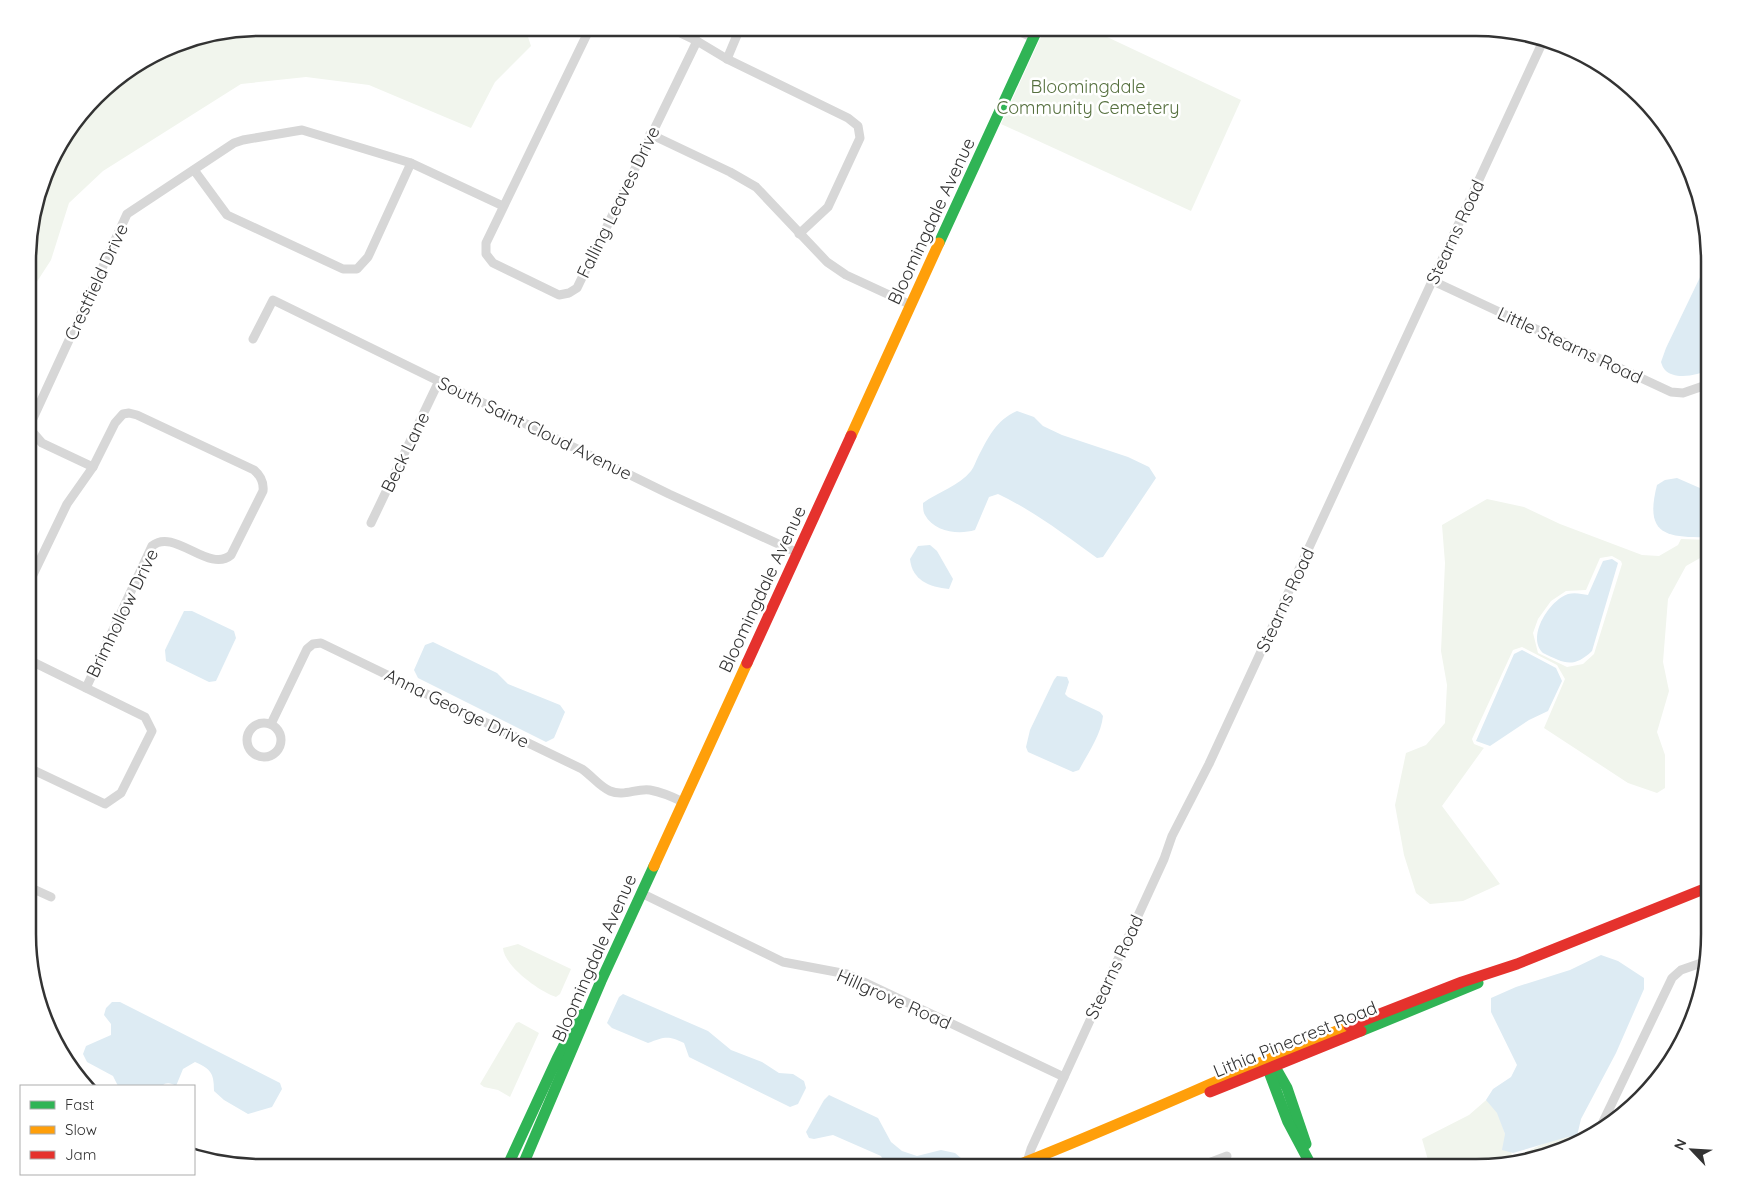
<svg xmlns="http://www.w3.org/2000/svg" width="1737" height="1195" viewBox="0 0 1737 1195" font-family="Quicksand,sans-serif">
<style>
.green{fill:#f1f5ed;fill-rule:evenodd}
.water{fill:#ddebf3}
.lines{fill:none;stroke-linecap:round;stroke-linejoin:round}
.street{stroke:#d7d7d7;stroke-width:9}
.fast{stroke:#30b455;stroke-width:11}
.slow{stroke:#ff9f0a;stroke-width:11}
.jam{stroke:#e5322d;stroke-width:11}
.labels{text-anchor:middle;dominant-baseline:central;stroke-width:5;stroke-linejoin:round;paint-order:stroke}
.park-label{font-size:18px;fill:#56703f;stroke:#fff}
.street-label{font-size:18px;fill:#333;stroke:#fff}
.rim{fill:none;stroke:#333;stroke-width:2.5}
</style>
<rect width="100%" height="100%" fill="#fff"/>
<!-- green -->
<g class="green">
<path d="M261 28H525L531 46 495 82 471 128 369 85 306 77 241 84 103 171 69 203 51 260 29 294V231L52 157 107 86 172 45Z"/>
<path d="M1045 28H1088L1241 100 1191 211 1001 124Z"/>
<path d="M1487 499 1524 507 1560 524 1642 555 1659 556 1678 545 1681 539 1709 540V553L1686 566 1668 599 1663 662 1669 691 1657 732 1665 755V788L1657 793 1628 783 1544 728 1565 679 1557 665 1522 647 1513 650 1472 739 1474 744 1484 748 1483 749 1442 806 1500 884 1463 901 1430 904 1416 893 1404 855 1395 805 1406 753 1426 745 1445 723 1447 685 1441 651 1445 563 1442 525ZM1612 556 1621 561 1622 564 1594 654 1583 664 1567 667 1538 653 1533 633 1538 619 1551 601 1566 591 1586 590 1600 558Z"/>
<path d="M518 944 571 969 560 994 556 997C540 992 504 966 503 948Z"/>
<path d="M519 1022 539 1033 510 1097 498 1090 484 1087 480 1084 516 1023Z"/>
<path d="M1492 1095 1513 1158 1568 1132 1574 1145 1477 1167H1430L1422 1139 1469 1115Z"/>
</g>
<!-- water -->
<g class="water">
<path d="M1709 262V369C1698 376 1674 380 1665 370 1663 368 1662 365 1661 362L1666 348 1703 271Z"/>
<path d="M1017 411 1034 417 1043 426 1062 435 1128 457 1149 467 1156 478 1103 557 1097 558C1065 535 1034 511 998 494L989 497 975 530C959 535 934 532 925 515 923 512 923 507 923 503 938 492 959 486 971 471 974 467 976 461 978 457 988 438 996 420 1017 411Z"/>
<path d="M1677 478 1709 492V537C1666 538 1644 535 1657 485L1665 480Z"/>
<path d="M930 545 937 551 953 579 949 589C929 587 912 580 910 559L918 546Z"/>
<path d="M1612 559 1618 563 1592 651C1573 669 1564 663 1543 653 1526 636 1550 600 1568 594 1575 592 1582 594 1588 595L1603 561Z"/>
<path d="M184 611H192L234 631 236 638 216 681 209 682 166 661 165 650Z"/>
<path d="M433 642 497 673 508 684 560 705 565 712 554 738 546 742 418 678 414 670 425 645Z"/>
<path d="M1522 650 1556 668 1562 681 1548 711 1529 720 1490 746 1476 741 1514 654Z"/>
<path d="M1057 676 1067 677 1069 682 1065 694 1068 697 1100 712 1103 716C1101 735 1088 753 1079 770L1073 772 1028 752 1026 747 1030 730 1054 680Z"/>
<path d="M1601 955 1618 961 1644 978V989L1616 1053 1581 1119 1577 1136 1567 1137 1513 1153 1502 1150 1505 1134 1497 1113 1486 1100 1493 1089 1511 1077 1517 1065 1491 1012V998L1516 987 1570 970Z"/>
<path d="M623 994 708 1031 731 1050 762 1062 779 1073 793 1074 804 1081 806 1088 798 1104 790 1107 689 1057 684 1043C668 1035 664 1037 648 1043L612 1028 607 1023 619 997Z"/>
<path d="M112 1002H120L280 1083 282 1089 272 1107 248 1114 224 1100 214 1091C214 1073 211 1069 195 1062L183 1069 176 1086C171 1083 166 1082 162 1086H118L113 1076 87 1062 83 1054 86 1046 111 1035V1024L104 1015 106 1008Z"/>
<path d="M829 1095 878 1118 891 1142 902 1151 917 1156 941 1150 955 1153 962 1159C949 1171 928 1167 911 1167L908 1165 890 1167 885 1164 881 1156 833 1135 814 1139 809 1138 806 1132 824 1100Z"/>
</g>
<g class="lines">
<!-- street -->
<g class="street">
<path d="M590 28 486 243V254L493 263 559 295 569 293 577 288 697 41"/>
<path d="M670 28 697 41 727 59 848 118 858 126 860 138 828 207 799 234"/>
<path d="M1011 28 1034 38"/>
<path d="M727 59 740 28"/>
<path d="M650 134 730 172 756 187 827 262 846 275 911 305"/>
<path d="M194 170 227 215 343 269H357L368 257 411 163"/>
<path d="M1433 281 1671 392 1683 393 1709 384"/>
<path d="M253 339 273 300 669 494 798 553"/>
<path d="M29 427 127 214 234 143 243 140 302 130 411 163 503 206"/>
<path d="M29 428 42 443 93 467"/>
<path d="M371 523 439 381"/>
<path d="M29 583 67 504 93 467 115 423 123 414 129 413 137 415 254 470C261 476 264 482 263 491L231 555C209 574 174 527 152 546L86 688"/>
<path d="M29 660 145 717 152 731 121 793 105 804 29 768"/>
<circle cx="264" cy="740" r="17"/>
<path d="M271 724 307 649 313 644 321 643 582 769C592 776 600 787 610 791 624 797 636 788 650 790 661 792 673 797 683 802"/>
<path d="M29 887 51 897"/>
<path d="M641 893 783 962 847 974 1064 1077"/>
<path d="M1601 1126 1672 978 1681 970 1707 961"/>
<path d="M1027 1162 1031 1149 1164 859 1172 836 1209 764 1544 39"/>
<path d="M1198 1167 1227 1156"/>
</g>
<!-- fast -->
<g class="fast">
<path d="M939 243 1038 28"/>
<path d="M1361 1031 1478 983"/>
<path d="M1271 1060 1287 1088 1306 1144"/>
<path d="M1268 1061V1069L1288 1122 1312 1167"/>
<path d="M507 1167 557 1059 580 1014"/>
<path d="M522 1167 601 981 654 866"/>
</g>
<!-- slow -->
<g class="slow">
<path d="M851 436 939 243"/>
<path d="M654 866 747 663"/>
<path d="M1013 1167C1126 1123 1236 1071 1349 1026"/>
</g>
<!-- jam -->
<g class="jam">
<path d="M747 663 851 436"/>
<path d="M1349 1026 1462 982 1517 964 1709 887"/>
<path d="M1210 1092 1361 1031"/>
</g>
</g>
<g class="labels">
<!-- park labels -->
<g class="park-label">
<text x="1088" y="86">Bloomingdale<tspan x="1088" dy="21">Community Cemetery</tspan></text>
</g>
<!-- street labels -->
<g class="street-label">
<text transform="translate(618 202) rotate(-64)">Falling Leaves Drive</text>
<text transform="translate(931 221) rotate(-65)">Bloomingdale Avenue</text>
<text transform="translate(1455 232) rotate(-65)">Stearns Road</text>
<text transform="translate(96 282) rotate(-65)">Crestfield Drive</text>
<text transform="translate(1570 345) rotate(25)">Little Stearns Road</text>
<text transform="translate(535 428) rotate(26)">South Saint Cloud Avenue</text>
<text transform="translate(405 452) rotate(-64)">Beck Lane</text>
<text transform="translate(762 589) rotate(-65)">Bloomingdale Avenue</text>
<text transform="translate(1285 600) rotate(-65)">Stearns Road</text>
<text transform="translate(122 613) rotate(-64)">Brimhollow Drive</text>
<text transform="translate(457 708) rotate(26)">Anna George Drive</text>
<text transform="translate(594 958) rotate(-66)">Bloomingdale Avenue</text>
<text transform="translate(1114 967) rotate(-65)">Stearns Road</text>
<text transform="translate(894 999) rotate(24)">Hillgrove Road</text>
<text transform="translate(1295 1039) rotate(-22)">Lithia Pinecrest Road</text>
</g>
</g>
<!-- crop -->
<path d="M0 0H1737V1195H0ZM261 36H1476A225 225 0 0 1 1701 261V934A225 225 0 0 1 1476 1159H261A225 225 0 0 1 36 934V261A225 225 0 0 1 261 36Z" fill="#fff" fill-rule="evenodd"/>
<path class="rim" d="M261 36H1476A225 225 0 0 1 1701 261V934A225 225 0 0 1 1476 1159H261A225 225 0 0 1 36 934V261A225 225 0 0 1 261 36Z"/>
<!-- legend -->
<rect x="20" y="1085" width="175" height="90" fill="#ffffff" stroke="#adadad"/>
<rect x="30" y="1101" width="25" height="8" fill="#30b455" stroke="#adadad"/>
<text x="65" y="1110" font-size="15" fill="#333333">Fast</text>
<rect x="30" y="1126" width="25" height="8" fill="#ff9f0a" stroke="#adadad"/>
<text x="65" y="1135" font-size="15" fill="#333333">Slow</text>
<rect x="30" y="1151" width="25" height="8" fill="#e5322d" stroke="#adadad"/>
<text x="65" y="1160" font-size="15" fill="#333333">Jam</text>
<!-- north arrow -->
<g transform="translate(1692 1150) rotate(295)" stroke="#ffffff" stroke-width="4" paint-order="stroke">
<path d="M0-4L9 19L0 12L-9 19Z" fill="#333333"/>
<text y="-8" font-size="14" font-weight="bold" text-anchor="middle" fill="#333333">N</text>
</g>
</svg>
